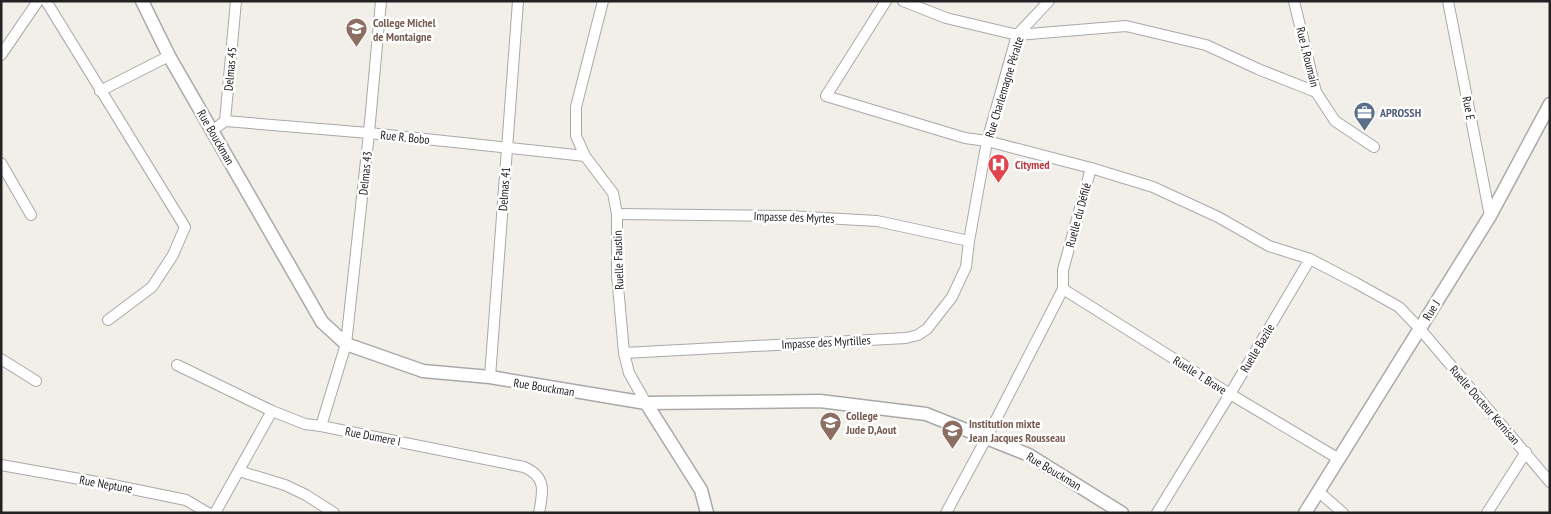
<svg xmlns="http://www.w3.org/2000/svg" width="1551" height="514" viewBox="0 0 1551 514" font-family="'PT Sans Narrow',sans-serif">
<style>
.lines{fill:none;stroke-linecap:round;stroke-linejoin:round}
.minor-casing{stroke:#a9a9a9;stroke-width:12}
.tertiary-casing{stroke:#a9a9a9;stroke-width:15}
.minor{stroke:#fff;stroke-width:10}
.tertiary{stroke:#fff;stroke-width:12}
.labels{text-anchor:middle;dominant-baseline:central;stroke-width:5;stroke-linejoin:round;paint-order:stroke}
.education-label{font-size:12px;font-weight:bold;fill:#785e54;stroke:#fff;text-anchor:start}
.street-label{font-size:12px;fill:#222;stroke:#fff}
.service-label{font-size:12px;font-weight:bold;fill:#4e5e75;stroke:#fff;text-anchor:start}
.health-label{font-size:12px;font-weight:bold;fill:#be3a42;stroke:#fff;text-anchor:start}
</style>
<rect width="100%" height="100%" fill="#f2efe9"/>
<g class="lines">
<defs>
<g id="minor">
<path d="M46 1 185 227 173 255 152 287 108 320"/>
<path d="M603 1 576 107V136L585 156 613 193 617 214V275L624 353 629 373 646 403"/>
<path d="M886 1 826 96 965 138 987 141 1091 168 1153 187 1218 217 1269 246 1310 259 1356 283 1399 307 1420 329 1550 482"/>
<path d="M903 1 946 18 1017 35 1126 26 1206 45 1258 69 1316 92"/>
<path d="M1294 1 1316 92 1335 121 1374 147"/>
<path d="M1448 1 1490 216"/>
<path d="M1 55 38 1"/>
<path d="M100 91 169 56"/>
<path d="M225 121 369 133 585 156"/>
<path d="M212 131 225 121 236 1"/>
<path d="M1 163 31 215"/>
<path d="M617 214 788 216 877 221 969 241"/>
<path d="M1063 289 1230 394 1339 459"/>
<path d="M624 353 906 338 918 335 927 329 952 297 966 267 969 241 987 141 1017 35 1049 1"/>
<path d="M1 359 36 381"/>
<path d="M177 365 272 411 305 424 321 426 524 467C547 477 543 492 539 513"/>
<path d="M490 377 518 1"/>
<path d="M321 426 346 344 369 133 381 1"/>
<path d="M1 465 108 484 186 500 208 513"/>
<path d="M239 471 285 485 306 495 334 513"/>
<path d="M1319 492 1343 513"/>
<path d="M215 513 272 411"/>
<path d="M946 513 987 437 1063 289V270L1091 168"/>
<path d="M1157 513 1230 394 1310 259"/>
<path d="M1487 513 1526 452"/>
</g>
<g id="tertiary">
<path d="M142 1 169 56 322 322 346 344 423 371 490 377 646 403 820 401 926 414 1029 455 1122 513"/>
<path d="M646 403 701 490 707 513"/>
<path d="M1305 513 1490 216 1550 104"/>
</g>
</defs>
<!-- minor casing -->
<use href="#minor" class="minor-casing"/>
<!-- tertiary casing -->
<use href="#tertiary" class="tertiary-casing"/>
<!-- minor -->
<use href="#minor" class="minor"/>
<!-- tertiary -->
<use href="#tertiary" class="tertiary"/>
</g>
<!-- icons -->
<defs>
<symbol id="school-pin" viewBox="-11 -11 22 30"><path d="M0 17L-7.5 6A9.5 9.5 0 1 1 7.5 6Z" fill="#8d6e63" stroke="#fff"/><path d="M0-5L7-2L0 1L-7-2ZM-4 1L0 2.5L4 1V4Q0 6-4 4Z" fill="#fff"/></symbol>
<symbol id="office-pin" viewBox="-11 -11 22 30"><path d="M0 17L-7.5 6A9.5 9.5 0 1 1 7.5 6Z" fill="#5c6f8a" stroke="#fff"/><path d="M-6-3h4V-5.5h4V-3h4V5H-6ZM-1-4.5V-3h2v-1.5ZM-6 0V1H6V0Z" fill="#fff"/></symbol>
<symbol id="hospital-pin" viewBox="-11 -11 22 30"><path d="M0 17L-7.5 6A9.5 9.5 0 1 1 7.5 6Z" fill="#e0444e" stroke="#fff"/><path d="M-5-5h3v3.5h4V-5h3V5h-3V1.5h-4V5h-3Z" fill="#fff"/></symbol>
</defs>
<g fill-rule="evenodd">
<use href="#school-pin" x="344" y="16" width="25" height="34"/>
<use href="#office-pin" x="1352" y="100" width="25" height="34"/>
<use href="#hospital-pin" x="986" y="152" width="25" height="34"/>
<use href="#school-pin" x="818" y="410" width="25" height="34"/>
<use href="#school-pin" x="940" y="418" width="25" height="34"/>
</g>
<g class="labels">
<!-- education labels -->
<g class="education-label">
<text x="373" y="22">College Michel<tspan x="373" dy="14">de Montaigne</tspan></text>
<text x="846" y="415">College<tspan x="846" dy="14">Jude D,Aout</tspan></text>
<text x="969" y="423">Institution mixte<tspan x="969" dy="14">Jean Jacques Rousseau</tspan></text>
</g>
<!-- street labels -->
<g class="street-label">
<text transform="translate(1308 57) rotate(76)">Rue J. Roumain</text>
<text transform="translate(230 69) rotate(-85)">Delmas 45</text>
<text transform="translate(1004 87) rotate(-73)">Rue Charlemagne Péralte</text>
<text transform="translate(1469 108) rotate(79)">Rue E</text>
<text transform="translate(216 137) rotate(60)">Rue Bouckman</text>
<text transform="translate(405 137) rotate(6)">Rue R. Bobo</text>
<text transform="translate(365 173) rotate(-84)">Delmas 43</text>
<text transform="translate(504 189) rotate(-86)">Delmas 41</text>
<text transform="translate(1078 215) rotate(-75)">Ruelle du Défilé</text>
<text transform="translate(794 217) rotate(2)">Impasse des Myrtes</text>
<text transform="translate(618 260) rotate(-92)">Ruelle Faustin</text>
<text transform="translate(1431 310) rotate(-58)">Rue J</text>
<text transform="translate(826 342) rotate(-3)">Impasse des Myrtilles</text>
<text transform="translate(1257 348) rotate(-59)">Ruelle Bazile</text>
<text transform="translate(1200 375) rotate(32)">Ruelle T. Brave</text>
<text transform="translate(544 387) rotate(9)">Rue Bouckman</text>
<text transform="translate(1485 405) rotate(49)">Ruelle Docteur Kernisan</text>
<text transform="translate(373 436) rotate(11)">Rue Dumere I</text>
<text transform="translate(1054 471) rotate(31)">Rue Bouckman</text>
<text transform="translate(106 484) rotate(10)">Rue Neptune</text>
</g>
<!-- service labels -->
<g class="service-label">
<text x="1380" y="112">APROSSH</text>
</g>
<!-- health labels -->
<g class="health-label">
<text x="1015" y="164">Citymed</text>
</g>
</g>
<!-- border -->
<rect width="1551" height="514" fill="none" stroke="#222222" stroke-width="5"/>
</svg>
